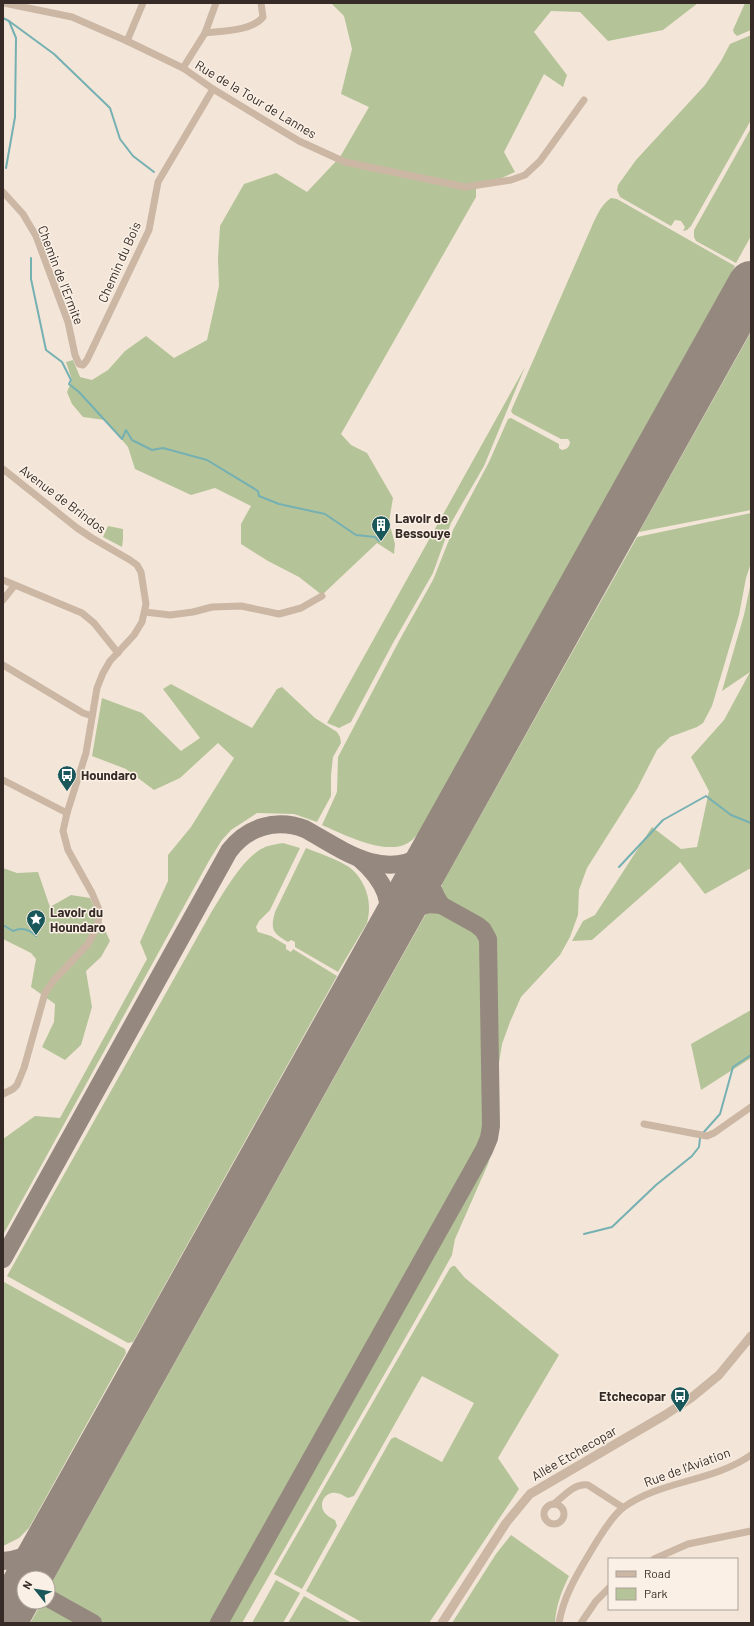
<svg xmlns="http://www.w3.org/2000/svg" width="754" height="1626" viewBox="0 0 754 1626" font-family="Barlow,sans-serif">
<style>
.green{fill:#b5c398}
.lines{fill:none;stroke-linecap:round;stroke-linejoin:round}
.stream{stroke:#75b0b2;stroke-width:2}
.taxiway{stroke:#94887f;stroke-width:18}
.runway{stroke:#94887f;stroke-width:46}
.minor{stroke:#ccb6a4;stroke-width:7}
.tertiary{stroke:#ccb6a4;stroke-width:9}
.labels{text-anchor:middle;dominant-baseline:central;stroke-width:3;stroke-linejoin:round;paint-order:stroke}
.street-label{font-size:13px;fill:#362b26;stroke:#faf0e5}
.poi-label{font-size:13px;font-weight:bold;fill:#362b26;stroke:#faf0e5;text-anchor:start}
</style>
<rect width="100%" height="100%" fill="#f3e6d8"/>
<!-- green -->
<g class="green">
<path d="M331 3H698L663 30 608 41 580 12 551 11 534 32 567 75 563 87 544 74 504 152 515 172 497 180 476 183V197L341 434 351 445 367 453 393 498 389 522 395 544 394 554 377 543 322 595 299 577 268 561 241 544V524L251 506 215 488 191 495 135 469 128 447 105 420 83 417 72 404 67 392 72 380 66 362 73 360 80 377 92 380 108 370 125 351 146 336 174 358 207 340 219 286 218 258 220 226 244 184 276 173 307 192 340 157 369 107 341 94 352 49 344 16Z"/>
<path d="M745 3H751V30L737 36 734 33 733 30Z"/>
<path d="M751 35V120L691 226 687 230 683 231 685 227 681 221 675 220 671 226 620 197 617 190 618 185 636 160 705 85 721 61 730 44Z"/>
<path d="M751 128V236L736 263 696 241 694 237V230Z"/>
<path d="M611 198 617 199 735 266 420 832C416 836 411 842 406 844 383 855 343 834 322 825L337 792 338 757 399 641 433 580 453 530 489 462 508 419 511 418 559 444V448L562 450C568 449 569 447 570 442L568 439H561L513 414 511 411 588 235C594 222 599 206 611 198Z"/>
<path d="M751 332V510L639 532Z"/>
<path d="M525 367 484 466 451 523 433 573 393 643 351 722 339 728 327 723Z"/>
<path d="M751 513V563L746 578 739 615 712 706 703 723 697 727 670 737 657 750 637 789 587 868 579 890 578 915 570 937 560 955 521 997 510 1022 502 1044 499 1063V1111L495 1116 492 938C481 914 449 915 441 895L442 884 637 537Z"/>
<path d="M108 526 123 529V539L122 547 103 537Z"/>
<path d="M751 582V868L705 894 680 862 592 940 572 941 583 921 595 915 652 827 681 849 697 847 709 791 691 757 724 720 750 672 722 691 744 615Z"/>
<path d="M171 684 252 728 277 689 282 687 315 718 337 732 340 737 341 743 333 757 331 775V796L317 822 294 814 257 813 231 830 222 840 210 859 3 1235V1139L35 1116 60 1118 147 959 140 942 168 881V855L191 827 234 758 218 743 180 778 154 790 126 769 92 756 102 698 142 713 181 751 200 738 163 689Z"/>
<path d="M283 843 300 848 270 910 259 921 256 927 258 932 271 936 286 945V949L291 952 293 949 337 976 133 1342 128 1343 7 1276 212 911C225 891 243 857 265 847 270 845 277 844 283 843Z"/>
<path d="M306 848C318 853 339 860 349 867 366 880 373 903 367 923L338 972 295 947V942L291 940 288 942C273 933 270 930 275 912Z"/>
<path d="M3 868 17 873 38 872 50 907 71 895 90 898 110 941 101 957 86 971 92 1007 81 1045 65 1060 42 1047 54 1022 55 1004 31 987 36 959 31 953 3 939Z"/>
<path d="M438 908C453 914 481 926 485 943L488 1125 482 1145 215 1623H104L53 1594 51 1592V1584L423 919 429 909Z"/>
<path d="M751 1010V1058L701 1090 691 1044Z"/>
<path d="M494 1131 497 1134 488 1164 455 1239 452 1255 435 1286 242 1623H223L488 1150 492 1142Z"/>
<path d="M453 1266H455L465 1278 559 1355 498 1458 519 1489 429 1623H363L306 1591 391 1439 395 1437 442 1462 474 1403 422 1376 354 1496 348 1498C344 1496 340 1493 336 1493 327 1491 319 1501 323 1510 325 1515 331 1518 335 1520L337 1526 302 1589 274 1574 450 1268Z"/>
<path d="M4 1282 125 1349 126 1353 29 1528 19 1538 3 1546Z"/>
<path d="M511 1535 569 1576C561 1592 556 1606 555 1623H452L496 1554Z"/>
<path d="M276 1580 300 1593 283 1623H252Z"/>
<path d="M304 1596 352 1623H288Z"/>
<path d="M43 1604 52 1607 79 1623H30L40 1606Z"/>
</g>
<g class="lines">
<!-- stream -->
<g class="stream">
<path d="M3 18 9 21 16 38 15 117 6 168"/>
<path d="M9 21 54 54 110 108 120 139 133 156 154 172"/>
<path d="M31 258V279L46 350 62 362 71 380 69 384 79 392 122 439 126 430 132 440 152 450 163 448 207 460 258 491 259 496 279 504 325 514 356 535 375 537 379 541"/>
<path d="M619 867 663 820 706 796 731 815 751 823"/>
<path d="M3 925 13 931C22 927 30 930 36 936"/>
<path d="M703 1133 720 1114 733 1067 751 1055"/>
<path d="M584 1234 612 1227 656 1185 692 1156 699 1147 700 1138"/>
</g>
<!-- taxiway -->
<g class="taxiway">
<path d="M440 842C428 867 425 881 441 905"/>
<path d="M360 859C384 880 396 903 385 936"/>
<path d="M3 1259 229 851C247 827 276 818 305 829 341 849 382 881 423 855 432 850 438 841 444 833"/>
<path d="M3 1561C34 1559 47 1539 63 1516"/>
<path d="M37 1578 45 1547"/>
<path d="M48 1598 93 1623"/>
<path d="M6 1619 24 1597"/>
<path d="M219 1623 484 1150 489 1138 491 1126 488 939 483 930 477 925 441 905 429 904 411 909 403 915 387 936"/>
</g>
<!-- runway -->
<g class="runway">
<path d="M28 1578 751 284"/>
<path d="M3 1623 24 1586"/>
</g>
<!-- minor -->
<g class="minor">
<path d="M4 3 72 17 127 41 183 68 213 89 299 141 345 162 465 187 511 180 525 175 540 161 584 100"/>
<path d="M205 33C222 31 252 31 263 17L261 3"/>
<path d="M127 41 143 3"/>
<path d="M183 68 205 33 216 3"/>
<path d="M3 192 23 214 36 236 68 322 75 355 79 364 83 365 87 360 149 230 158 182 213 89"/>
<path d="M3 469 77 528 92 538 130 560 137 565 141 572 146 604 142 622 134 635 110 661 103 673 97 688 86 753 67 813 63 831 68 850 92 893 100 912 97 927 88 944 54 980 45 993 24 1068 17 1085 13 1089 3 1094"/>
<path d="M3 580 82 613 94 623 118 653"/>
<path d="M3 600 14 586"/>
<path d="M145 612 170 615 193 612 212 607 241 606 279 614 301 608 322 596"/>
<path d="M3 665 83 713 92 716"/>
<path d="M3 780 67 813"/>
<path d="M644 1124 707 1136 714 1133 751 1107"/>
<circle cx="554" cy="1514" r="10"/>
<path d="M554 1504C564 1496 574 1483 588 1485L622 1507"/>
<path d="M654 1559 688 1544 751 1531"/>
<path d="M559 1623C563 1598 575 1578 588 1556 595 1544 612 1515 624 1507 662 1480 713 1482 751 1455"/>
<path d="M581 1623 596 1601 609 1588"/>
</g>
<!-- tertiary -->
<path class="tertiary" d="M442 1623 506 1523 530 1494 665 1415 691 1398 719 1375 751 1336"/>
</g>
<!-- icons -->
<defs>
<symbol id="building-pin" viewBox="-11 -11 22 30"><path d="M0 17L-7.5 6A9.5 9.5 0 1 1 7.5 6Z" fill="#19575b" stroke="#faf0e5"/><path d="M-4-6H4V6H1V3H-1V6H-4ZM-2.5-4.3h1.7v1.8h-1.7ZM.8-4.3h1.7v1.8H.8ZM-2.5-1h1.7V.8h-1.7ZM.8-1h1.7V.8H.8Z" fill="#fff"/></symbol>
<symbol id="bus-pin" viewBox="-11 -11 22 30"><path d="M0 17L-7.5 6A9.5 9.5 0 1 1 7.5 6Z" fill="#19575b" stroke="#faf0e5"/><path d="M-5-6H5V4H4V6H2V4H-2V6H-4V4H-5ZM-3.5-4V0h7V-4ZM-3.5 1.2v1.5H-2V1.2ZM2 1.2v1.5H3.5V1.2Z" fill="#fff"/></symbol>
<symbol id="sight-pin" viewBox="-11 -11 22 30"><path d="M0 17L-7.5 6A9.5 9.5 0 1 1 7.5 6Z" fill="#19575b" stroke="#faf0e5"/><path d="M0-6L1.8-2.2L6-1.7L2.9 1.2L3.7 5.4L0 3.3L-3.7 5.4L-2.9 1.2L-6-1.7L-1.8-2.2Z" fill="#fff"/></symbol>
</defs>
<g fill-rule="evenodd">
<use href="#building-pin" x="370" y="514" width="22" height="30"/>
<use href="#bus-pin" x="56" y="764" width="22" height="30"/>
<use href="#sight-pin" x="25" y="908" width="22" height="30"/>
<use href="#bus-pin" x="669" y="1385" width="22" height="30"/>
</g>
<g class="labels">
<!-- street labels -->
<g class="street-label">
<text transform="translate(256 99) rotate(31)">Rue de la Tour de Lannes</text>
<text transform="translate(119 262) rotate(-66)">Chemin du Bois</text>
<text transform="translate(61 275) rotate(69)">Chemin de l'Ermite</text>
<text transform="translate(63 499) rotate(37)">Avenue de Brindos</text>
<text transform="translate(574 1453) rotate(-30)">Allée Etchecopar</text>
<text transform="translate(687 1467) rotate(-20)">Rue de l'Aviation</text>
</g>
<!-- poi labels -->
<g class="poi-label">
<text x="395" y="518">Lavoir de<tspan x="395" dy="15">Bessouye</tspan></text>
<text x="81" y="775">Houndaro</text>
<text x="50" y="912">Lavoir du<tspan x="50" dy="15">Houndaro</tspan></text>
<text x="666" y="1396" text-anchor="end">Etchecopar</text>
</g>
</g>
<!-- border -->
<rect width="754" height="1626" fill="none" stroke="#362b26" stroke-width="8"/>
<!-- legend -->
<rect x="608" y="1558" width="130" height="52" fill="#faf0e5" stroke="#aca199"/>
<rect x="616" y="1571" width="20" height="6" fill="#ccb6a4" stroke="#aca199"/>
<text x="644" y="1578" font-size="12" fill="#362b26">Road</text>
<rect x="616" y="1588" width="20" height="12" fill="#b5c398" stroke="#aca199"/>
<text x="644" y="1598" font-size="12" fill="#362b26">Park</text>
<!-- north arrow -->
<g transform="translate(36 1590) rotate(300)"><circle r="19" fill="#faf0e5" stroke="#aca199"/>
<path d="M0-3L7 15L0 10L-7 15Z" fill="#19575b"/>
<text y="-6" font-size="11" font-weight="bold" text-anchor="middle" fill="#362b26">N</text>
</g>
</svg>
